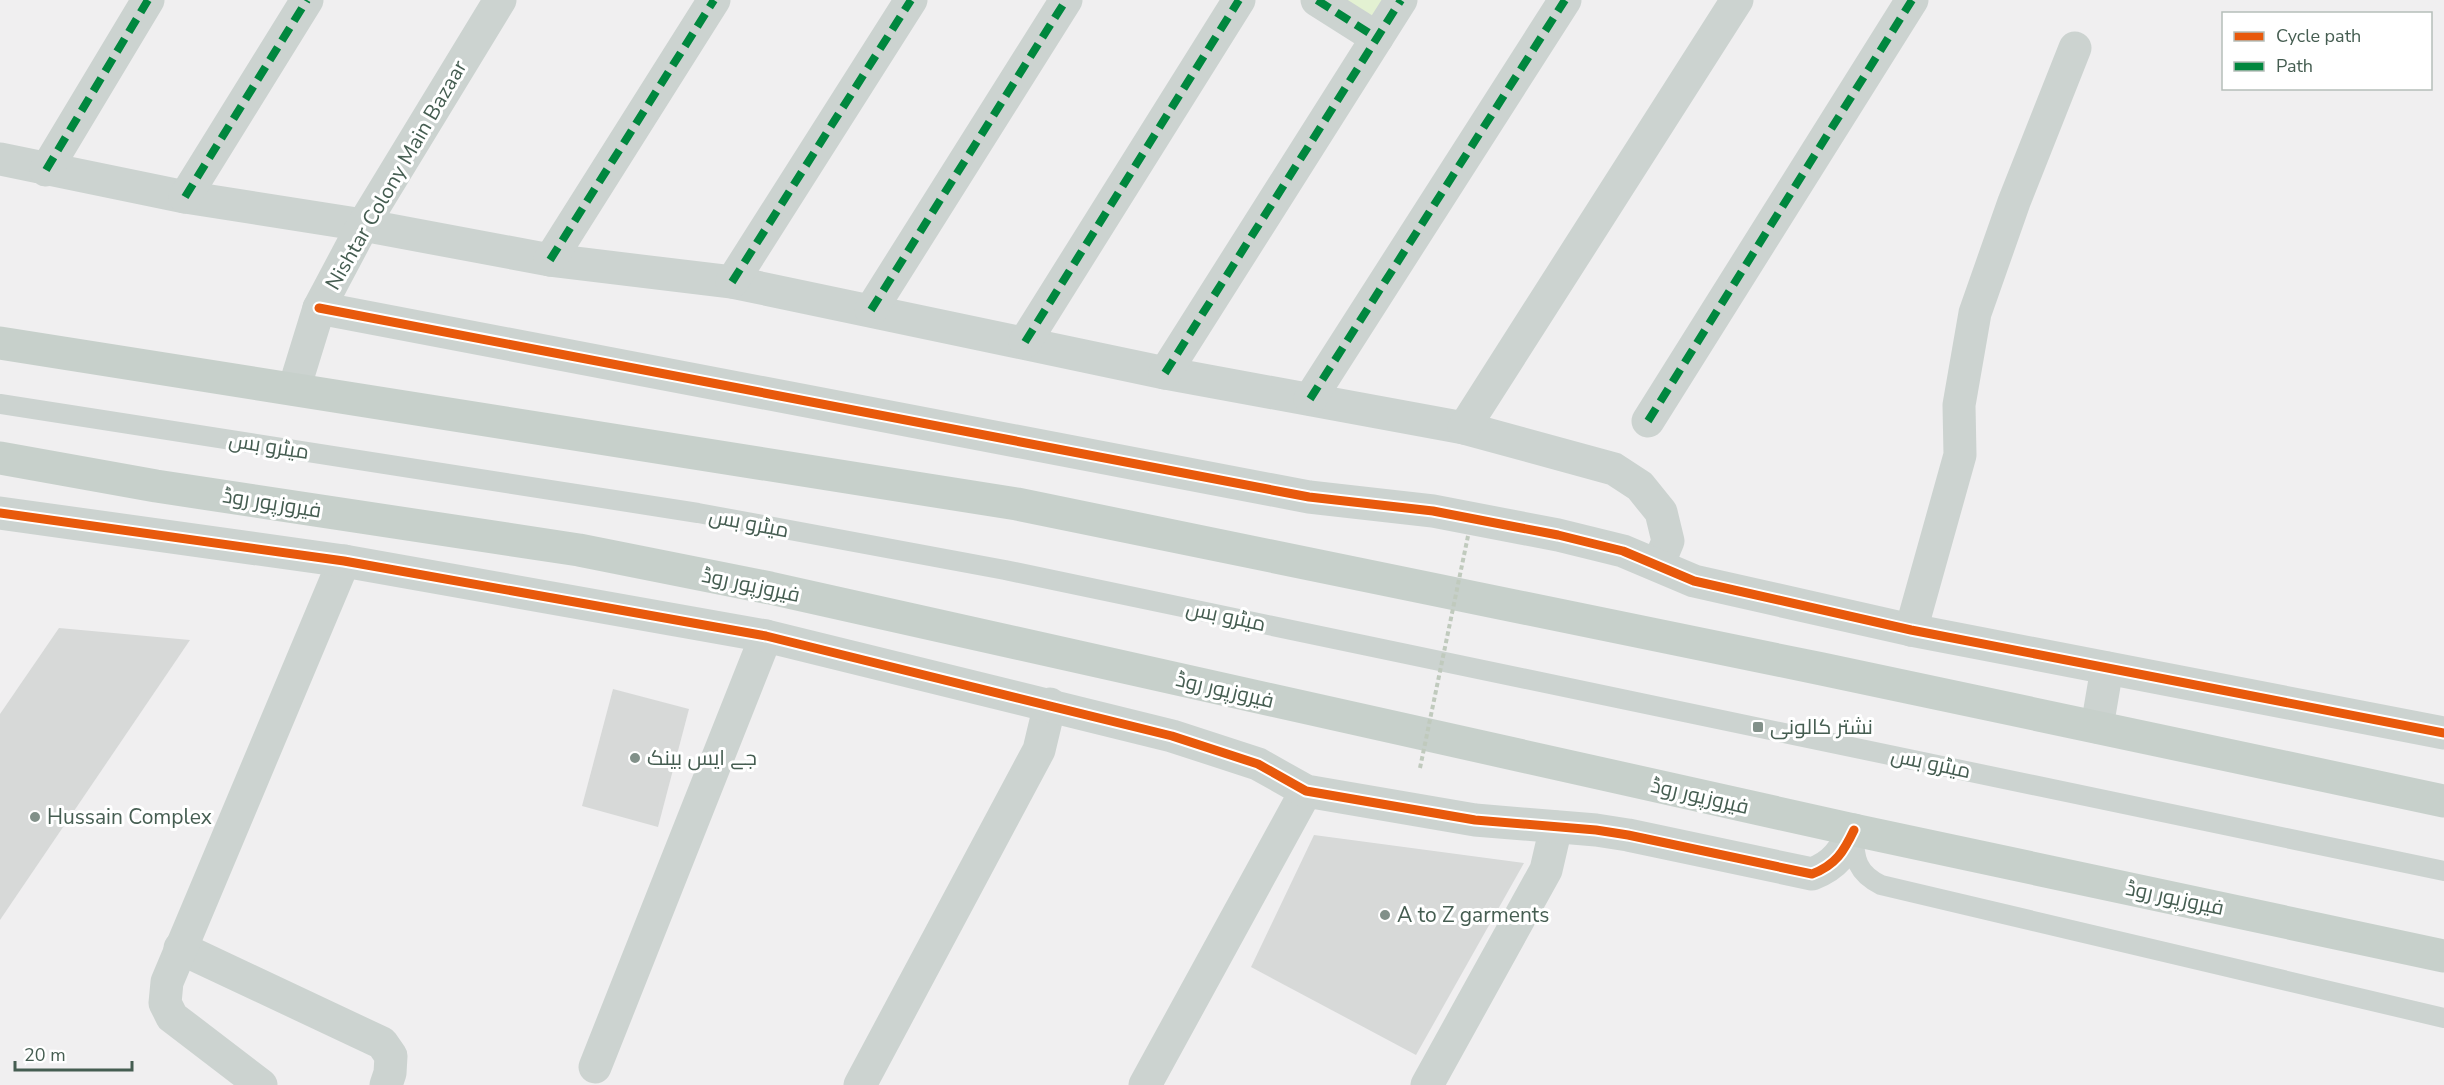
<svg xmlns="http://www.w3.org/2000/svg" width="2444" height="1085" viewBox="0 0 2444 1085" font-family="'Nunito Sans',Cairo,sans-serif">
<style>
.green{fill:#e3f1d2}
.building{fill:#d7d9d8}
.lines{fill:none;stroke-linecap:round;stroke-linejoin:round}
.service{stroke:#ccd3d0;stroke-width:20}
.minor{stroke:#ccd3d0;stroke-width:33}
.tertiary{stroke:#ccd3d0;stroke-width:33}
.primary{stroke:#c7d0cb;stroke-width:33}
.path-bridge{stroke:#c0cabd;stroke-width:4;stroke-dasharray:4.5 3;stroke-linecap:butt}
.quiet{stroke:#00873e;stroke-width:8;stroke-dasharray:15 8;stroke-linecap:butt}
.cycleway-casing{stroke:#fff;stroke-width:13}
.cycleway{stroke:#e8590c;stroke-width:9}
.poi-dot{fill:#819089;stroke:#fff;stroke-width:2}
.labels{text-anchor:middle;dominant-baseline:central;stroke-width:6;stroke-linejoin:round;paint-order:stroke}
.street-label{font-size:21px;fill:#455d51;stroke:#fff}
.poi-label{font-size:21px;fill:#455d51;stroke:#fff;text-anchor:start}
</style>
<rect width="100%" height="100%" fill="#f0eff0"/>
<!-- green -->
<path class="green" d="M1317 0H1401L1377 38Z"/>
<!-- building -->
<g class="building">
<path d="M59 628 190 640 0 920V714Z"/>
<path d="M613 689 689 709 658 827 582 806Z"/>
<path d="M1314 835 1524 863 1416 1055 1251 967Z"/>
</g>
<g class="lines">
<!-- service -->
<g class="service">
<path d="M0 404 698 513 1005 570 2444 871"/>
<path d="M1854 834C1854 859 1857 873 1881 885L2444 1018"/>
</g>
<!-- minor -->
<g class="minor">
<path d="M1317 0 1377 38"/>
<path d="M0 159 185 197 363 225 550 260 732 282 1165 373 1464 428 1614 469 1640 486 1661 512 1668 541 1658 565"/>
<path d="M46 170 148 0"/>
<path d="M185 197 307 0"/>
<path d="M550 260 714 0"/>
<path d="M732 282 911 0"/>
<path d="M319 308 1309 497 1433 511 1558 535 1623 551 1694 581 1911 630 2444 733"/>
<path d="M871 310 1066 0"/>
<path d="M1025 342 1239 0"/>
<path d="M1165 373 1401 0"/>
<path d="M294 389 319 308 363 225 500 0"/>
<path d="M1310 399 1565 0"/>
<path d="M1648 421 1912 0"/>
<path d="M1464 428 1737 0"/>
<path d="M1911 630 1960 455 1959 405 1975 313 2014 202 2075 48"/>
<path d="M2097 727 2107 668"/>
<path d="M180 948 382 1043 391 1056 390 1073 386 1085"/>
<path d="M595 1067 766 636"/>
<path d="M261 1085 172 1017 165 1003 167 982 344 561"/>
<path d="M860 1085 1039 750 1050 704"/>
<path d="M1145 1085 1306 791"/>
<path d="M1427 1085 1546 870 1556 827"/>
</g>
<!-- tertiary -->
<path class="tertiary" d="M0 513 344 561 766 636 1172 736 1258 764 1306 791 1475 820 1596 830 1628 835 1812 874C1836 865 1844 851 1854 830"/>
<!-- primary -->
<g class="primary">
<path d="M0 343 1017 504 1822 669 2444 801"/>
<path d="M0 458 156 486 579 550 770 588 1854 830 2444 956"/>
</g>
<!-- path-bridge -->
<path class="path-bridge" d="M1420 768 1468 536"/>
<!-- quiet -->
<g class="quiet">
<path d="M1317 0 1377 38"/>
<path d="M46 170 148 0"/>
<path d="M185 197 307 0"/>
<path d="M550 260 714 0"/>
<path d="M732 282 911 0"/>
<path d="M871 310 1066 0"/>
<path d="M1025 342 1239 0"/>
<path d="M1165 373 1401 0"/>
<path d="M1310 399 1565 0"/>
<path d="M1648 421 1912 0"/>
</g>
<defs>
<g id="cycleway">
<path d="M319 308 1309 497 1433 511 1558 535 1623 551 1694 581 1911 630 2444 733"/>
<path d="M0 513 344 561 766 636 1172 736 1258 764 1306 791 1475 820 1596 830 1628 835 1812 874C1836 865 1844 851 1854 830"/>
</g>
</defs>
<!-- cycleway casing -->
<use href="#cycleway" class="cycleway-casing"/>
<!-- cycleway -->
<use href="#cycleway" class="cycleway"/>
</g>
<!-- markers -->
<g class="poi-dot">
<rect x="1752" y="721" width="12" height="12" rx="3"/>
<circle cx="635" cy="758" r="6"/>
<circle cx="35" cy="817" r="6"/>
<circle cx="1385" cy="915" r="6"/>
</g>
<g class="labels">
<!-- street labels -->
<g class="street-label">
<text transform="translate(396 175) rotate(-60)">Nishtar Colony Main Bazaar</text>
<text transform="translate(269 446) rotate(9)">میٹرو بس</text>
<text transform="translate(272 503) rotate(9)">فیروزپور روڈ</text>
<text transform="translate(749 523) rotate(11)">میٹرو بس</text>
<text transform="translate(751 585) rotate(12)">فیروزپور روڈ</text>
<text transform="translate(1226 616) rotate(12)">میٹرو بس</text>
<text transform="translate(1225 690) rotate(13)">فیروزپور روڈ</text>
<text transform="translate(1931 763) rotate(12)">میٹرو بس</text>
<text transform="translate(1700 796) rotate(13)">فیروزپور روڈ</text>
<text transform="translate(2175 898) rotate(12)">فیروزپور روڈ</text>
</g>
<!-- poi labels -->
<g class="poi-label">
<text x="1770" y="727">نشتر کالونی</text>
<text x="647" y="758">جے ایس بینک</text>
<text x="47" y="817">Hussain Complex</text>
<text x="1397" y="915">A to Z garments</text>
</g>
</g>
<!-- legend -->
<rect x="2222" y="12" width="210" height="78" fill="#ffffff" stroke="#b5beb9" stroke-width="1.5"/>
<rect x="2234" y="32" width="30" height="9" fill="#e8590c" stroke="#b5beb9" stroke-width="1.5"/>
<text x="2276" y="42" font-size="18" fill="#455d51">Cycle path</text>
<rect x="2234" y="62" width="30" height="9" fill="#00873e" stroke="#b5beb9" stroke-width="1.5"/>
<text x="2276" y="72" font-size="18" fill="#455d51">Path</text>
<!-- scale -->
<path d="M15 1061v9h117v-9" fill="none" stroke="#455d51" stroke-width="3"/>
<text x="24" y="1061" font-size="18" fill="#455d51" stroke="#ffffff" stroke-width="4.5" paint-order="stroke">20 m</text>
</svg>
